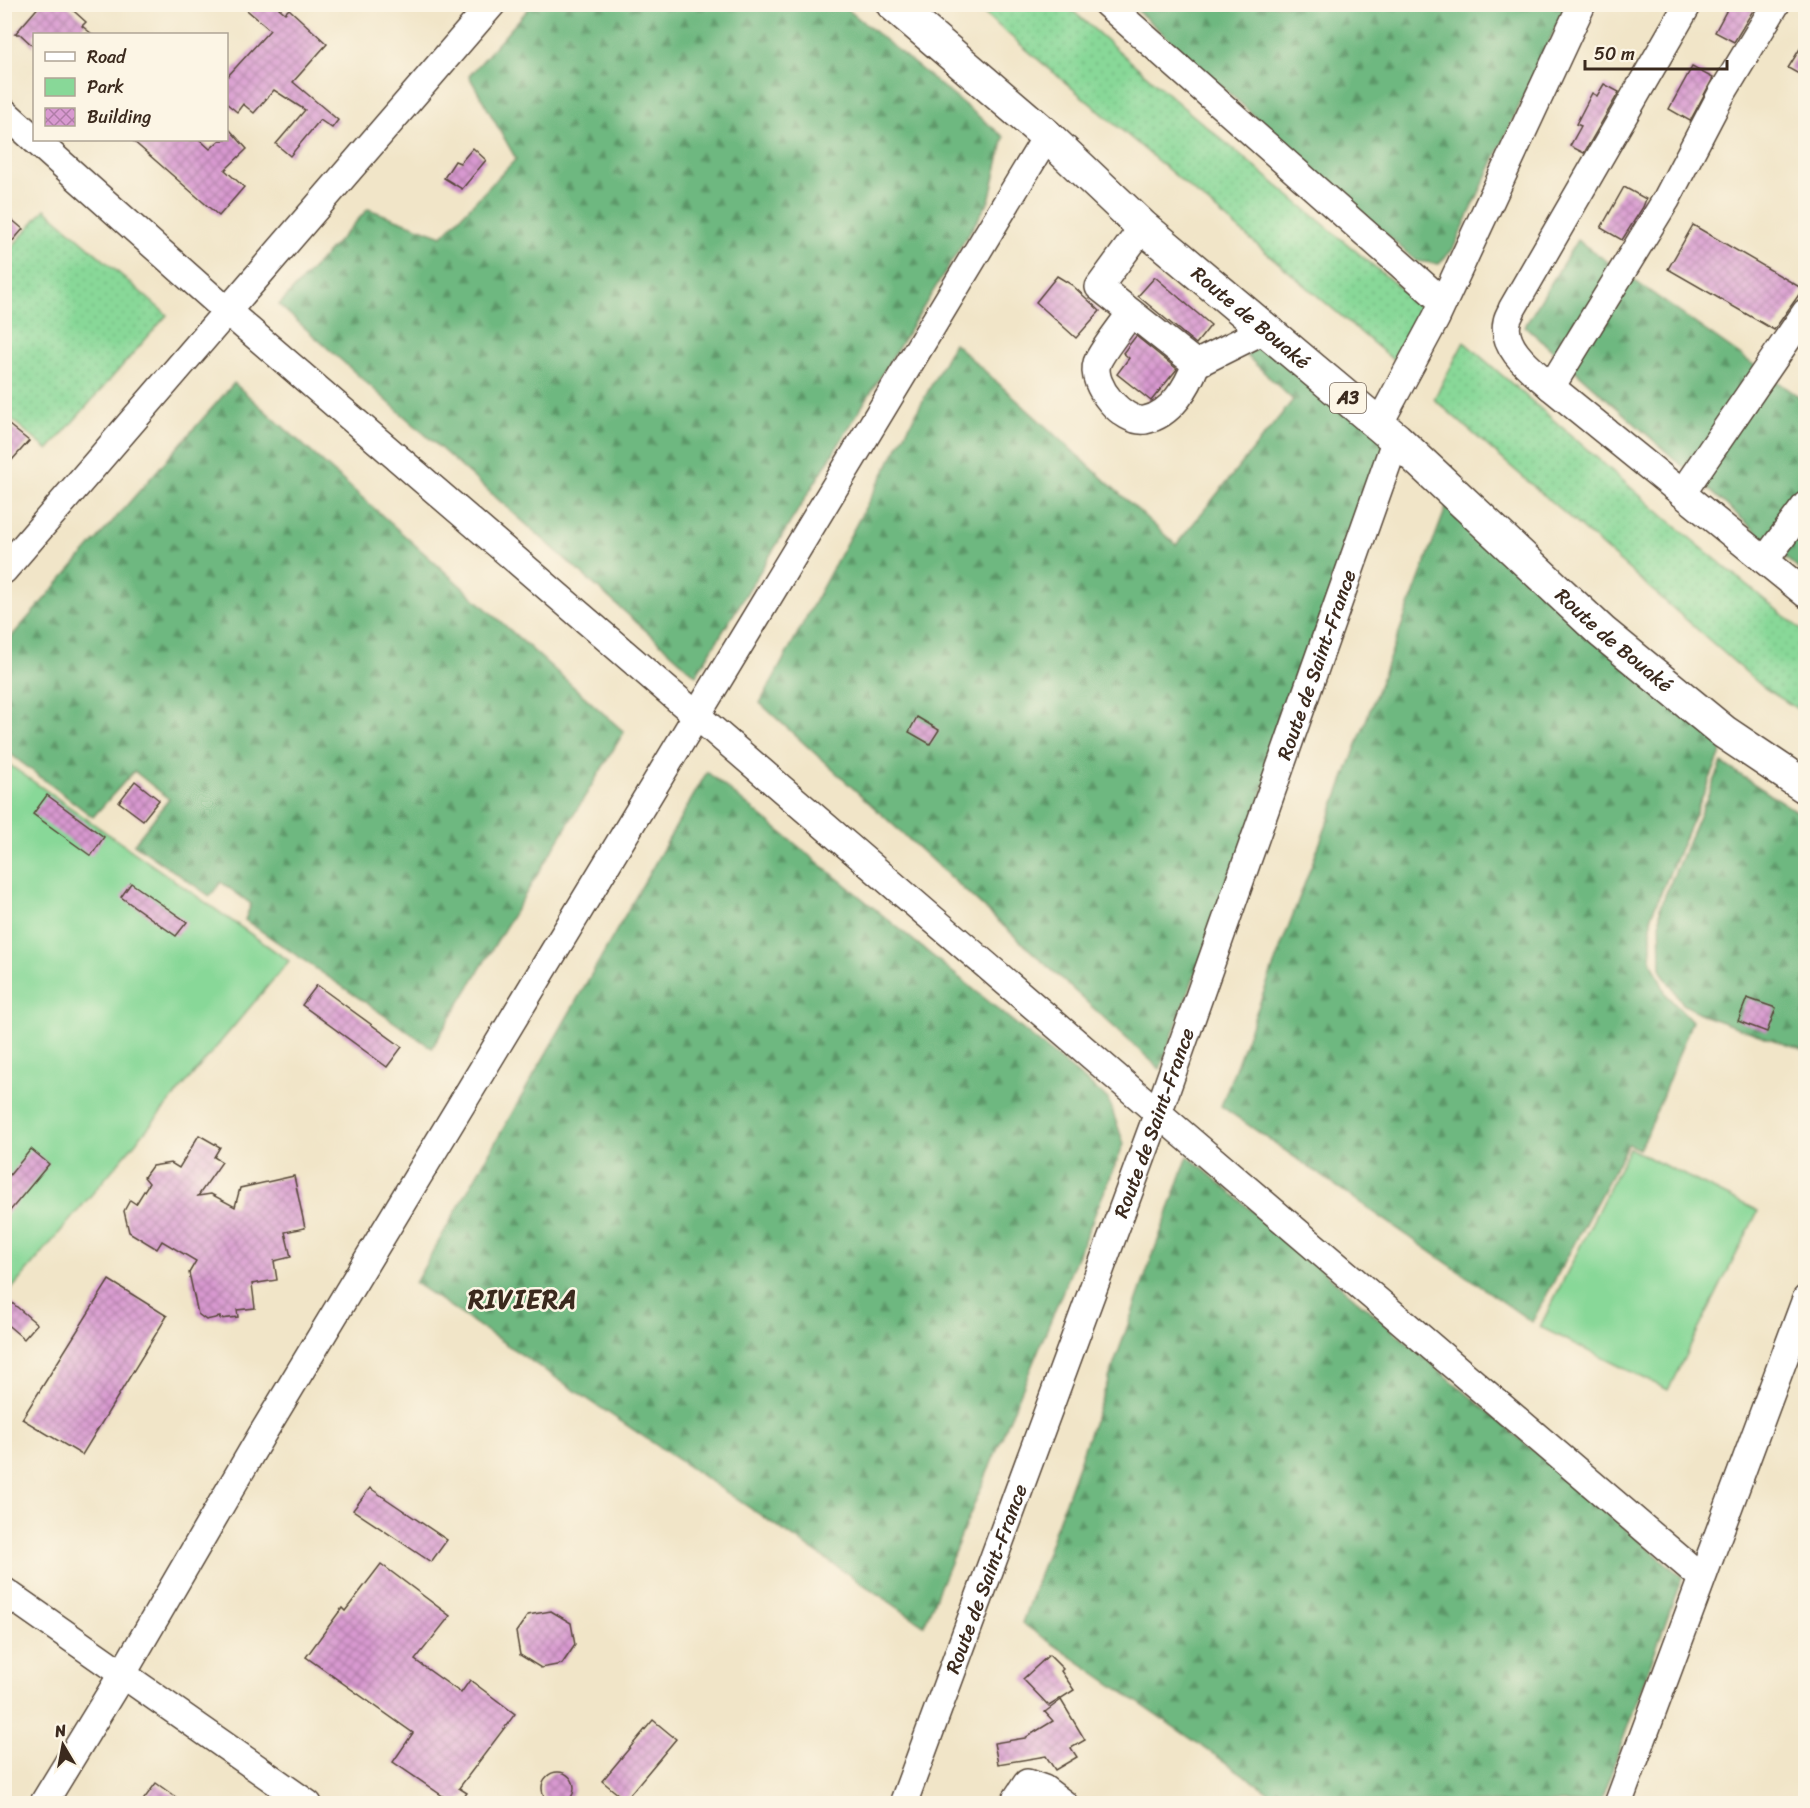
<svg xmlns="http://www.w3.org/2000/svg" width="1810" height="1808" viewBox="0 0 1810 1808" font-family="Sriracha,sans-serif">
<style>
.grass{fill:url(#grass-dots);stroke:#62815b;stroke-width:1.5}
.forest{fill:url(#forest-firs);stroke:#54714f;stroke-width:1.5}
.park{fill:#88d898;stroke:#62815b;stroke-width:1.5}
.building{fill:url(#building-cross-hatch)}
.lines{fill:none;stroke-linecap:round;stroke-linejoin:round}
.minor-casing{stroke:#564638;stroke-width:30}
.highway-casing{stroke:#564638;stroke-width:36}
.minor{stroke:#fff;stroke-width:27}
.highway{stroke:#fff;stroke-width:33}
.labels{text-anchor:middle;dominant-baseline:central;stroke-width:5;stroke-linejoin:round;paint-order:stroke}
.shield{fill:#fcf5e5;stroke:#75675a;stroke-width:1.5}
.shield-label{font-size:18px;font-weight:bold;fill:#3b2a1e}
.street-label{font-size:20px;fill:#3b2a1e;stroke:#fcf5e5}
.district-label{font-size:26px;font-weight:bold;letter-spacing:1.5px;fill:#3b2a1e;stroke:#fcf5e5}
</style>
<defs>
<pattern id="grass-dots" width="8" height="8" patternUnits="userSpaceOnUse" patternTransform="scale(1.5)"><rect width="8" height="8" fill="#88d898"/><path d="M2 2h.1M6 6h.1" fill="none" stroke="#76ba83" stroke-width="1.8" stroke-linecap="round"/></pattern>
<pattern id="forest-firs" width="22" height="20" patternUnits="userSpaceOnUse" patternTransform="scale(1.5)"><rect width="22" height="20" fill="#6eb880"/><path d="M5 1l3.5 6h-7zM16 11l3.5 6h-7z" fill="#5c9668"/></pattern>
<pattern id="building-cross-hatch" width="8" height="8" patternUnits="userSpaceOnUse" patternTransform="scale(1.5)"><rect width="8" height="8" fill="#d899d0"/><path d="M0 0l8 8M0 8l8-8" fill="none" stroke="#b07da8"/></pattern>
</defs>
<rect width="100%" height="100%" fill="#fcf5e5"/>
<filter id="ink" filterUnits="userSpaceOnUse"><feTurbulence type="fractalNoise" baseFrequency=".0167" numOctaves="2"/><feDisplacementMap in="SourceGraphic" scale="12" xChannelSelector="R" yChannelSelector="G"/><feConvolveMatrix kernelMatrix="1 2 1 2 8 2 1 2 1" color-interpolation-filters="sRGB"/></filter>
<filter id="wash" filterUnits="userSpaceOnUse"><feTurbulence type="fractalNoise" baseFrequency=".008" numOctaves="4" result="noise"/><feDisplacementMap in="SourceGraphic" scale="24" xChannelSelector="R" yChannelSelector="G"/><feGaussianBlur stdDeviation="1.35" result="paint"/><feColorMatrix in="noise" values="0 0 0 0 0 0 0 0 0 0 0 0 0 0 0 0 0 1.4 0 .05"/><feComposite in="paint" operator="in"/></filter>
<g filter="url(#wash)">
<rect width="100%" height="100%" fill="#f1e5c8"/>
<!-- grass -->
<g class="grass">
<path d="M974 5H1066L1183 107 1430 313 1400 359 1391 358Z"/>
<path d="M45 209 167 315 48 450 4 413 5 255Z"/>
<path d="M1464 342 1668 520 1805 633V714L1763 687 1434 399Z"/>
</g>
<!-- forest -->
<g class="forest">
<path d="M532 5H842L1004 137 989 201 696 675 279 305 368 209 442 236 516 159 469 76Z"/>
<path d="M1131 5H1566L1453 249 1439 264 1416 261Z"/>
<path d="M1577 240 1805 401V575L1525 326Z"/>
<path d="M1267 334 1393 439 1160 1069 760 703 954 343 1176 545 1293 400 1246 355Z"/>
<path d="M234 383 624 732 432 1048 245 920 251 904 221 882 210 896 134 844 169 799 134 771 93 817 5 750V644Z"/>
<path d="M1447 505 1725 744 1651 916V960L1666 994 1692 1021 1647 1135 1639 1149 1628 1144 1532 1322 1221 1106Z"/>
<path d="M1722 763 1805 817V1051L1705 1016 1683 1004 1661 971 1660 907Z"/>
<path d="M707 772 1108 1099 1124 1144 924 1625 415 1283Z"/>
<path d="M1188 1156 1682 1577 1600 1803H1285L1022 1623Z"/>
</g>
<!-- park -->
<g class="park">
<path d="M4 761 289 961 5 1297Z"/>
<path d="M1629 1148 1758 1211 1668 1390 1540 1327Z"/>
</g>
<g id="blocks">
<!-- building -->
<g class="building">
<path d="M41 4H66L86 22 82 26 92 34H34V47L20 34H15Z"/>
<path d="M240 4H274L285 13 289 9 327 44 293 82 338 120 332 128 320 120 290 156 276 144 305 110 274 90 254 113 243 104 237 112 226 103V78L270 30Z"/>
<path d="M1730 4H1757L1734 42 1715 32Z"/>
<path d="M1806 39V78L1788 68Z"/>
<path d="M1692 67 1713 78 1690 121 1669 109Z"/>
<path d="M1604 84 1619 92 1584 153 1570 146 1581 126 1576 124 1592 93 1597 96Z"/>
<path d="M230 130 247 149 225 170 244 187 219 216 132 140H200L210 149 220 140H226V133Z"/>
<path d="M473 148 486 160 462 189 444 178 455 161 460 163Z"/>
<path d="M1624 187 1646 199 1643 207 1622 240 1601 228Z"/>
<path d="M4 213 23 229 4 251Z"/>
<path d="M1693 225 1803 289 1774 330 1668 269Z"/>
<path d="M1057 276 1072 285 1100 311 1076 338 1036 302Z"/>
<path d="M1155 277 1211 325 1196 344 1138 296Z"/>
<path d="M1136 336 1177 369 1151 401 1117 374 1129 358 1123 353Z"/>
<path d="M4 421 29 441 4 469Z"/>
<path d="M917 717 939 730 930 744 909 732Z"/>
<path d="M135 781 159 800 143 820 119 802Z"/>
<path d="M47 795 104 837 91 856 33 814Z"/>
<path d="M131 883 187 922 176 936 121 897Z"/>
<path d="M317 985 402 1047 387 1067 302 1005Z"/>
<path d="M1747 998 1776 1008 1767 1032 1738 1021Z"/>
<path d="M199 1135 220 1147 214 1157 222 1162 198 1196 211 1194 235 1207 240 1188 294 1176 305 1228 285 1232 291 1257 274 1261 277 1280 252 1284 255 1308 237 1310 238 1317 220 1319V1317L206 1320 198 1314 189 1273 196 1261 162 1241 157 1249 129 1232 124 1211 130 1200 136 1204 149 1183 144 1177 152 1166 171 1163 179 1168Z"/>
<path d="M31 1149 49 1164 4 1218V1182Z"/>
<path d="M109 1280 167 1316 82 1455 22 1419Z"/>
<path d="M4 1296 37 1324 24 1339 4 1322Z"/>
<path d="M370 1488 447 1540 431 1562 353 1510Z"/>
<path d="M381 1564 450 1616 415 1660 461 1693 470 1680 515 1714 459 1788 467 1793 459 1803H453L393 1762 413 1733 306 1657 342 1608 345 1611Z"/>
<path d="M551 1611 571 1623 575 1645 562 1664 541 1668 520 1655 516 1632 528 1615Z"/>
<path d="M1049 1655 1063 1669 1061 1671 1074 1690 1049 1706 1023 1679Z"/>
<path d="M1061 1700 1085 1740 1071 1748 1077 1757 1055 1770 1046 1756 998 1764 994 1743 1025 1738 1053 1721 1045 1712Z"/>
<path d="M653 1720 676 1739 625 1800 602 1781Z"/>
<circle cx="558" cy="1788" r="16"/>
<path d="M156 1783 184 1803H141Z"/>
</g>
</g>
</g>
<g filter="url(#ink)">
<use href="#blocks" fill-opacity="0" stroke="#564638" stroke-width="1.5"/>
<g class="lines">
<defs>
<g id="minor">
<path d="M1107 4 1443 302"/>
<path d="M1688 4 1512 309C1511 313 1507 318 1507 322 1501 349 1535 372 1551 387L1806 594"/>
<path d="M4 112 34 139"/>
<path d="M35 140 227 311 1158 1113 1701 1577"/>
<path d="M1143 227 1099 287 1196 364 1266 329"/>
<path d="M1131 313C1123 324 1101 352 1097 363 1090 385 1123 423 1145 420 1171 415 1188 386 1196 364"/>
<path d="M1551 387 1666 200 1721 95 1776 4"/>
<path d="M1379 424 1436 318 1582 4"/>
<path d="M1682 493 1806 312"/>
<path d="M1765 560 1806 505"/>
<path d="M4 570 492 4"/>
<path d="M4 1591 308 1804"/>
<path d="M43 1804 123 1673 261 1436 1047 136"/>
<path id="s1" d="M903 1804 1158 1113 1396 439"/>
<path d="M1013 1804 1027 1783 1044 1789 1064 1804"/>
<path d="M1618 1804 1806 1299"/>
</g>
<g id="highway">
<path id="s2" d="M893 4 1047 136 1143 227 1396 439 1602 632 1724 732 1806 787"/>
</g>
</defs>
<!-- minor casing -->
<use href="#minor" class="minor-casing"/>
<!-- highway casing -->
<use href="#highway" class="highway-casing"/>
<!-- minor -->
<use href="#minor" class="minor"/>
<!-- highway -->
<use href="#highway" class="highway"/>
</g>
</g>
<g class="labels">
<!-- shield labels -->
<rect class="shield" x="1330" y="383" width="36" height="30" rx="4.5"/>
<g class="shield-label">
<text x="1348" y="398">A3</text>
</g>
<!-- street labels -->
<g class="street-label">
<text stroke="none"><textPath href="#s2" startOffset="476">Route de Bouaké</textPath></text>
<text stroke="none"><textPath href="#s2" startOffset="962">Route de Bouaké</textPath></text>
<text stroke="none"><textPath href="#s1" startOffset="1212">Route de Saint-France</textPath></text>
<text stroke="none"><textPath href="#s1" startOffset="726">Route de Saint-France</textPath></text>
<text stroke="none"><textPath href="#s1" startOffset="240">Route de Saint-France</textPath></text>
</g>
<!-- district labels -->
<g class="district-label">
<text x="523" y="1299">RIVIERA</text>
</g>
</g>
<!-- margin -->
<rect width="1810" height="1808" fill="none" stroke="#fcf5e5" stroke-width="24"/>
<!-- legend -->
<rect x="33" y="33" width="195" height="108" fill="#fcf5e5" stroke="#afa495" stroke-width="1.5"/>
<rect x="45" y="52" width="30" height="9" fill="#ffffff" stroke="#afa495" stroke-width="1.5"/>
<text x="87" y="63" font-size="18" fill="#3b2a1e">Road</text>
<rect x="45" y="78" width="30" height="18" fill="#88d898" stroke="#afa495" stroke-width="1.5"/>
<text x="87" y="93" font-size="18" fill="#3b2a1e">Park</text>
<rect x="45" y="108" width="30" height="18" fill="url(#building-cross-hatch)" stroke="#afa495" stroke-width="1.5"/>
<text x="87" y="123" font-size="18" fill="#3b2a1e">Building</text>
<!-- north arrow -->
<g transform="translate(63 1745) rotate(350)" stroke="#fcf5e5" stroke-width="4.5" paint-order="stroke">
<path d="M0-4.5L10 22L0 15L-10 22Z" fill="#3b2a1e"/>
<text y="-9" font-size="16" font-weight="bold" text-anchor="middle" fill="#3b2a1e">N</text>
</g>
<!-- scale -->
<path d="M1585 60v9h142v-9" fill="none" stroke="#3b2a1e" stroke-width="3"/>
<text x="1594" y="60" font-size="18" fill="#3b2a1e" stroke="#fcf5e5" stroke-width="4.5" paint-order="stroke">50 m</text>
</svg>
